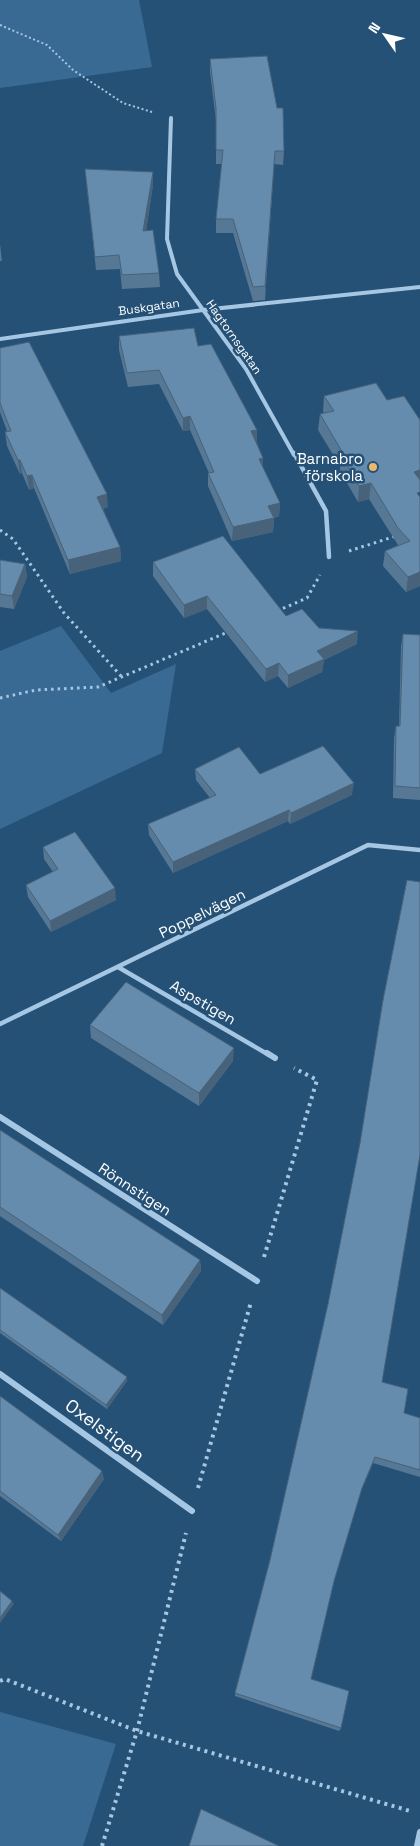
<svg xmlns="http://www.w3.org/2000/svg" width="420" height="1846" viewBox="0 0 420 1846" font-family="'Space Grotesk',sans-serif">
<style>
.green{fill:#386a94}
.lines{fill:none;stroke-linecap:round;stroke-linejoin:round}
.path-far2{stroke:#a6c7e3;stroke-width:2;stroke-dasharray:2 2.5;stroke-linecap:butt}
.path-far1{stroke:#a6c7e3;stroke-width:3;stroke-dasharray:2.5 4;stroke-linecap:butt}
.path{stroke:#a6c7e3;stroke-width:4;stroke-dasharray:3 4.5;stroke-linecap:butt}
.street-far2{stroke:#a6c7e3;stroke-width:4}
.street-far1{stroke:#a6c7e3;stroke-width:4.5}
.street{stroke:#a6c7e3;stroke-width:6}
.wall{fill:#577895}
.shaded-wall{fill:#476279}
.building{fill:#658cad;stroke:#476279}
.poi-dot{fill:#ecb96a;stroke:#255176;stroke-width:2}
.labels{text-anchor:middle;dominant-baseline:central;stroke-width:5;stroke-linejoin:round;paint-order:stroke}
.far-street-label{font-size:12px;fill:#fff;stroke:#255176}
.poi-label{font-size:15px;fill:#fff;stroke:#255176;text-anchor:end}
.street-label{font-size:15px;fill:#fff;stroke:#255176}
.near-street-label{font-size:18px;fill:#fff;stroke:#255176}
</style>
<rect width="100%" height="100%" fill="#255176"/>
<!-- green -->
<g class="green">
<path d="M0 0H139L152 67 0 88Z"/>
<path d="M61 626 111 693 176 664 162 753 0 829V651Z"/>
<path d="M0 1712 116 1744 83 1846H0Z"/>
</g>
<g class="lines">
<!-- path-far2 -->
<path class="path-far2" d="M0 25 47 45 73 70 123 103 152 112"/>
<!-- path-far1 -->
<g class="path-far1">
<path d="M0 530 13 539 64 613 121 676"/>
<path d="M349 551 396 536"/>
<path d="M277 611 307 598 320 575"/>
<path d="M0 698 36 690 98 687 228 632"/>
</g>
<!-- path -->
<g class="path">
<path d="M264 1257 317 1080 294 1068"/>
<path d="M198 1488 251 1302"/>
<path d="M0 1681 5 1679 137 1731 410 1811"/>
<path d="M102 1846 137 1731 186 1533"/>
</g>
<!-- street-far2 -->
<g class="street-far2">
<path d="M171 118 167 239 177 274 246 369 294 455"/>
<path d="M0 339 203 310 420 287"/>
</g>
<!-- street-far1 -->
<g class="street-far1">
<path d="M294 453 326 511 329 557"/>
<path d="M118 967 269 1055"/>
<path d="M0 1024 368 845 420 850"/>
</g>
<!-- street -->
<g class="street">
<path d="M267 1053 275 1058"/>
<path d="M0 1117 257 1281"/>
<path d="M0 1374 192 1511"/>
<path d="M417 1846 420 1832"/>
</g>
</g>
<!-- wall -->
<g class="wall">
<path d="M210 59 284 151 283 165 274 164 265 300 253 301 233 233H216V219L222 164H216V121L210 72Z"/>
<path d="M85 169 153 185 146 231 159 273 160 287 122 289 120 269 96 270Z"/>
<path d="M0 244 2 261H0Z"/>
<path d="M119 336 198 346 257 443 263 458V468L280 503 279 516 274 518 273 532 232 541 208 486V473H209L190 430 183 431 159 384 128 387 119 350Z"/>
<path d="M0 348 108 507 103 509 120 547 121 561 70 574 34 488 29 490 22 473 20 474 7 446 5 432 7 431 0 412Z"/>
<path d="M376 383 420 586 406 592 383 566 385 551 398 545 369 499 358 502 340 471V466L318 430 320 414 324 413 323 412 324 396Z"/>
<path d="M0 560 25 564 27 577 14 609 0 607Z"/>
<path d="M153 562 319 628 357 644 324 660 322 672 288 688 278 676 265 682 207 609 184 618 153 576Z"/>
<path d="M403 634 420 635V800L393 798 394 738 396 726H399L401 646Z"/>
<path d="M195 769 260 774 352 795 290 824 288 821 173 873 149 835 148 824 210 798 196 780Z"/>
<path d="M43 847 116 900 51 932 28 897 26 885 53 872 44 859Z"/>
<path d="M90 1025 233 1061 199 1106 91 1038Z"/>
<path d="M0 1130 200 1260 201 1271 163 1325 0 1216Z"/>
<path d="M0 1288 127 1377V1381L107 1409 0 1333Z"/>
<path d="M382 1382 404 1413 420 1418V1477L373 1463 361 1491 334 1581 311 1679 341 1728 339 1731 235 1696V1693Z"/>
<path d="M0 1396 104 1479 61 1541 0 1496Z"/>
</g>
<!-- shaded-wall -->
<g class="shaded-wall">
<path d="M275 151 274 164 265 300V286Z"/>
<path d="M153 172V185L144 245 143 231Z"/>
<path d="M190 416V430L183 431V418Z"/>
<path d="M257 430V443L251 431Z"/>
<path d="M263 458V472L259 459Z"/>
<path d="M18 460H20L22 473 20 474Z"/>
<path d="M420 470V485L414 472Z"/>
<path d="M32 475 34 488 29 490 27 476Z"/>
<path d="M371 483 369 499 358 502 359 486Z"/>
<path d="M107 494 108 507 98 510 97 497Z"/>
<path d="M280 503 279 516 267 519 268 506Z"/>
<path d="M274 518 273 532 232 541 233 527Z"/>
<path d="M120 547 121 561 70 574 68 560Z"/>
<path d="M25 564 27 577 14 609 12 596Z"/>
<path d="M420 572V586L406 592 408 577Z"/>
<path d="M207 596V609L184 618V605Z"/>
<path d="M358 631 357 644 324 660 322 672 288 688V675L317 651Z"/>
<path d="M279 663 278 676 265 682 266 669Z"/>
<path d="M354 783 352 795 290 824 291 813Z"/>
<path d="M289 810 288 821 173 873V862Z"/>
<path d="M115 888 116 900 51 932 50 921Z"/>
<path d="M234 1048 233 1061 199 1106V1093Z"/>
<path d="M200 1260 201 1271 163 1325 162 1315Z"/>
<path d="M127 1377V1381L107 1409 106 1405Z"/>
<path d="M102 1471 104 1479 61 1541 58 1535Z"/>
<path d="M12 1601 14 1604 0 1623V1618Z"/>
</g>
<!-- building -->
<g class="building">
<path d="M267 56 277 108H283L284 151H275L265 286 253 287 233 219H216L223 150H216V108L210 59Z"/>
<path d="M85 169 153 172 143 231 153 230 159 273 122 275 119 255 95 257Z"/>
<path d="M194 328 198 346 211 344 257 430 251 431 263 458 259 459 280 503 268 506 274 518 233 527 208 473 214 472 190 416 183 418 159 370 127 373 119 336Z"/>
<path d="M29 342 107 494 97 497 120 547 68 560 32 475 27 476 20 460H18L5 432 11 431 0 403V348Z"/>
<path d="M376 383 387 400 404 396 420 420V470L414 472 420 480V492L417 493 420 497V572L408 577 385 551 410 541 398 528 371 483 359 486 341 455H344L320 414 334 411 324 396Z"/>
<path d="M223 536 286 616 302 609 319 628 358 631 317 651 324 659 288 675 279 663 266 669 207 596 184 605 153 562Z"/>
<path d="M0 560 25 564 12 596 0 594Z"/>
<path d="M403 634 420 635V788L395 786 396 726H400Z"/>
<path d="M323 746 354 783 291 813 289 810 173 862 148 824 216 795 195 769 239 747 260 774Z"/>
<path d="M75 832 115 888 50 921 26 885 58 869 43 847Z"/>
<path d="M407 880 420 882V1155L382 1382 408 1389 404 1413 420 1418V1470L375 1457 362 1488 334 1581 311 1679 349 1691 341 1728 235 1693 270 1560 328 1304 360 1143 383 1000Z"/>
<path d="M126 982 234 1048 199 1093 90 1025Z"/>
<path d="M0 1130 200 1260 162 1315 0 1207Z"/>
<path d="M0 1288 127 1377 106 1405 0 1330Z"/>
<path d="M0 1396 102 1471 58 1535 0 1491Z"/>
<path d="M0 1591 12 1601 0 1618Z"/>
<path d="M201 1809 279 1846H189Z"/>
</g>
<!-- markers -->
<circle class="poi-dot" cx="373" cy="467" r="5"/>
<g class="labels">
<!-- far-street labels -->
<g class="far-street-label">
<text transform="translate(149 307) rotate(-8)">Buskgatan</text>
<text transform="translate(234 337) rotate(55)">Hagtornsgatan</text>
</g>
<!-- poi labels -->
<g class="poi-label">
<text x="363" y="458">Barnabro<tspan x="363" dy="17">förskola</tspan></text>
</g>
<!-- street labels -->
<g class="street-label">
<text transform="translate(202 913) rotate(-26)">Poppelvägen</text>
<text transform="translate(203 1002) rotate(30)">Aspstigen</text>
<text transform="translate(135 1189) rotate(33)">Rönnstigen</text>
</g>
<!-- near-street labels -->
<g class="near-street-label">
<text transform="translate(105 1430) rotate(36)">Oxelstigen</text>
</g>
</g>
<!-- north arrow -->
<g transform="translate(385 35) rotate(304)" stroke="#255176" stroke-width="4" paint-order="stroke">
<path d="M0-4L9 19L0 12L-9 19Z" fill="#ffffff"/>
<text y="-8" font-size="14" font-weight="bold" text-anchor="middle" fill="#ffffff">N</text>
</g>
</svg>
